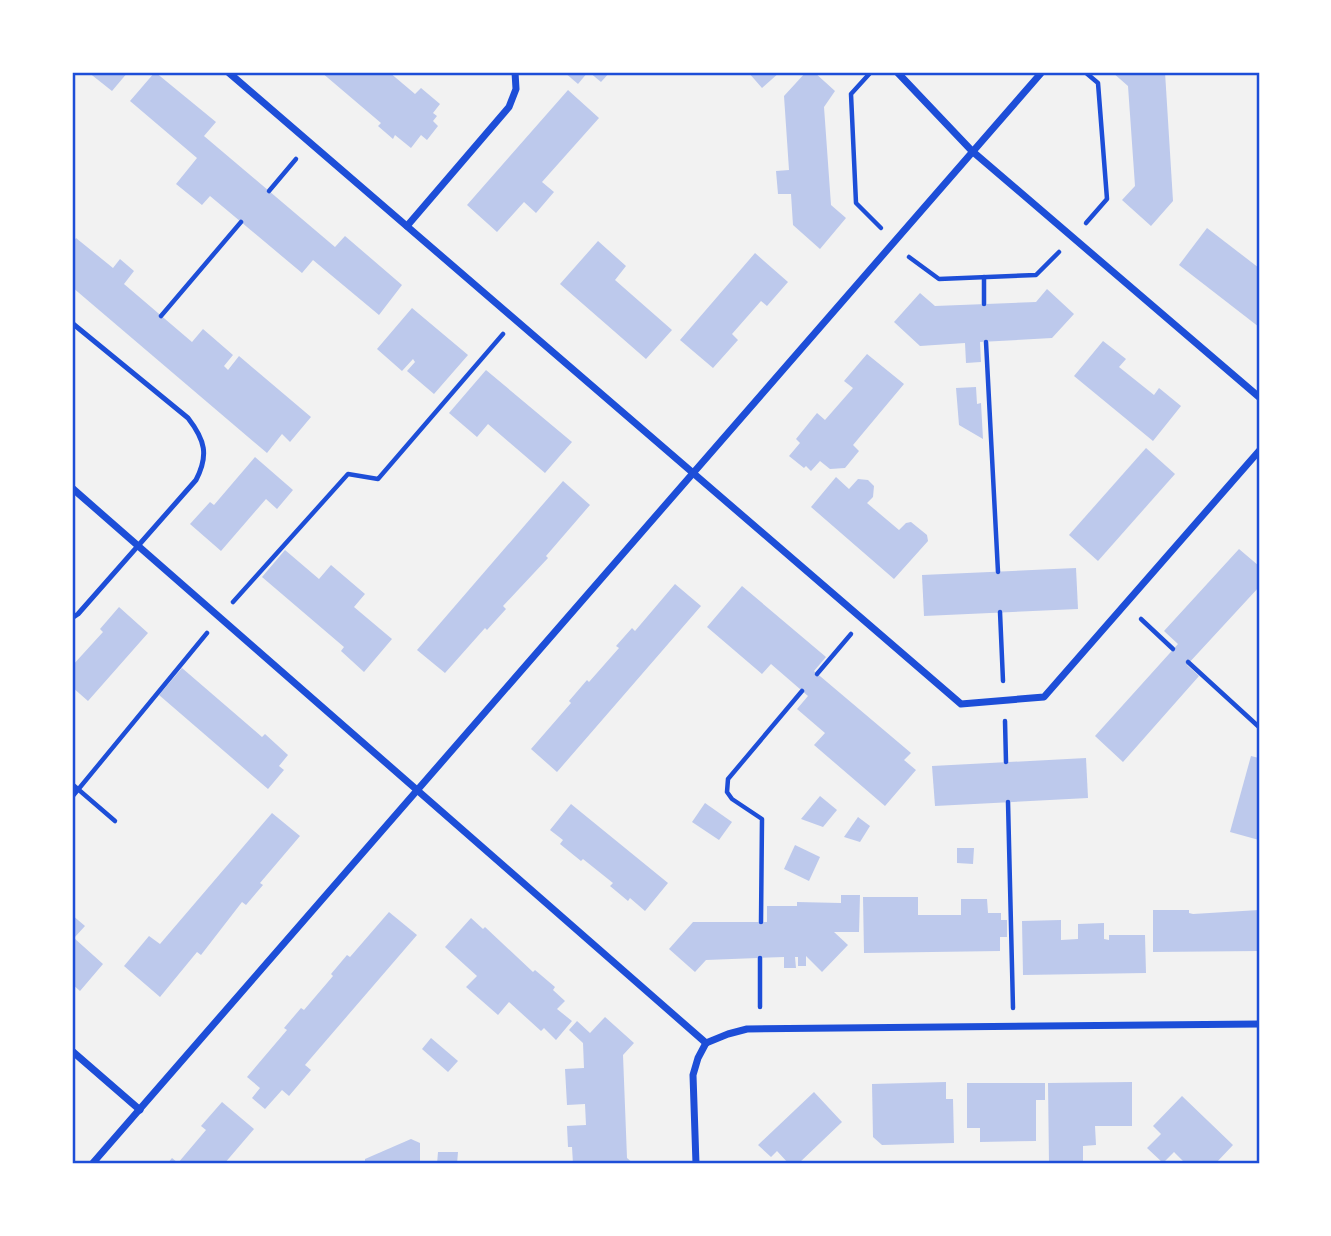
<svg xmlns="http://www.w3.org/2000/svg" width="1331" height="1236" viewBox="0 0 1331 1236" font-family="'Asap Condensed',sans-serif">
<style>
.building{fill:#bdc9ec}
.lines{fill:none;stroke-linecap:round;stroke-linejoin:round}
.path{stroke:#1d4ed8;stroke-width:4.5}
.service{stroke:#1d4ed8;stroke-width:5}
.minor{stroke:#1d4ed8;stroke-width:7}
.neatline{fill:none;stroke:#1d4ed8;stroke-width:2.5}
</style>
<rect width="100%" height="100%" fill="#f2f2f2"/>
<!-- building -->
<g class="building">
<path d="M88 72H128L112 91Z"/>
<path d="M155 72 216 122 204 136 335 247 345 236 402 285 379 315 313 260 302 273 210 196 202 205 176 184 197 158 130 101Z"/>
<path d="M314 72H389L415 94 421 88 440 104 433 113 437 116 433 121 438 126 427 140 421 135 411 148 395 135 393 139 378 126 381 123 321 72 318 75Z"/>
<path d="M564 72H588L578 84Z"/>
<path d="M589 72H610L601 82Z"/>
<path d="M748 72H780L762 88Z"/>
<path d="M806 72H814L835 91 824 107 831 205 846 218 820 249 793 225 791 194H778L776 171 789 170 784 96Z"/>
<path d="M1112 72H1165L1173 201 1151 226 1122 200 1135 186 1128 86Z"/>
<path d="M568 90 599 118 542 182 554 192 536 213 524 202 497 232 467 205Z"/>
<path d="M1207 228 1259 268V327L1179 265Z"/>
<path d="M72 238 74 241 76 238 113 268 120 259 134 271 124 284 192 342 203 329 233 355 224 366 228 370 239 356 311 417 290 442 282 434 267 453 72 287Z"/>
<path d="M598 241 626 266 615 280 672 330 646 359 560 284Z"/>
<path d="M755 253 788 282 767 306 761 301 732 334 738 340 713 368 680 340Z"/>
<path d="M1047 289 1074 314 1052 338 980 342 981 362 966 363 965 343 920 346 894 322 920 293 935 306 1036 302Z"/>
<path d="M412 308 468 355 434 394 407 371 415 362 413 359 402 371 377 349Z"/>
<path d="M1103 341 1126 359 1119 367 1154 395 1159 388 1181 406 1153 441 1074 376Z"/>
<path d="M867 354 904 384 853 445 859 451 845 468 830 469 820 461 811 471 806 466 804 468 789 456 800 443 796 439 817 413 825 420 853 388 844 381Z"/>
<path d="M486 370 572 442 545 473 488 424 477 437 449 413Z"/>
<path d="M976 387 977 404 981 403 983 439 959 425 956 388Z"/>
<path d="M1146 448 1175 474 1098 561 1069 535Z"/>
<path d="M255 457 293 490 277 509 266 499 221 551 190 524 210 502 214 505Z"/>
<path d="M836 477 849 489 858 479 868 480 874 486 873 497 867 503 899 530 906 523 911 522 927 535 928 541 894 579 811 507Z"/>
<path d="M563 481 590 505 546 556 548 558 503 606 506 609 487 630 485 628 445 673 417 650Z"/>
<path d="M1239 549 1259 566V587L1187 665 1199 676 1123 762 1095 736 1178 644 1164 631Z"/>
<path d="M285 550 319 579 331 565 365 594 354 607 392 639 364 672 341 651 344 647 262 577Z"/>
<path d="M1076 568 1078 609 924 616 922 575Z"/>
<path d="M675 584 701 606 557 772 531 749 571 703 569 701 587 680 589 682 619 648 616 646 632 628 635 631Z"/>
<path d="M742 586 826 657 814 671 911 753 904 760 916 770 885 806 814 745 825 733 797 709 808 696 771 664 762 674 707 627Z"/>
<path d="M119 607 148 633 88 701 72 687V666L103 632 100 629Z"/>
<path d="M182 668 262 737 265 734 288 755 279 766 284 770 268 789 159 695Z"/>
<path d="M1251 756 1259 758V840L1230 832Z"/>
<path d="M1086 758 1088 798 935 806 932 766Z"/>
<path d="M820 796 837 810 823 827 801 819Z"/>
<path d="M705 803 732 822 719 840 692 822Z"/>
<path d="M571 804 668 883 645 911 630 898 628 901 610 886 613 883 583 859 581 861 560 844 563 840 550 830Z"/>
<path d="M272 813 300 836 260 883 263 885 246 905 242 902 201 955 197 952 160 997 124 966 149 936 160 944Z"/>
<path d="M858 817 870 826 860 842 844 837Z"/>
<path d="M795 845 820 857 809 881 784 869Z"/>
<path d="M957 848H974L973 864 957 863Z"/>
<path d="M841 895H860L859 932H834L848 945 822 972 806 956V966H798V957H795L796 968H784V957L706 960 695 972 669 949 693 922H767V906H797V902L841 903Z"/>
<path d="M863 897H918V915H961V899H987L988 913H1001V920H1007V937H1000V951L864 953Z"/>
<path d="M1153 910H1189V913L1193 914 1259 910V951L1153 952Z"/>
<path d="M389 912 417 935 305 1065 311 1070 289 1096 282 1090 265 1109 252 1098 260 1088 247 1077 287 1030 284 1028 301 1008 304 1010 333 976 331 974 347 955 350 957Z"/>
<path d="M72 915 85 926 74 938 103 964 80 991 72 984Z"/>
<path d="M471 918 483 929 485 927 533 972 535 970 555 987 553 990 565 1001 557 1009 572 1021 556 1040 544 1028 541 1031 509 1002 498 1015 466 987 477 976 445 947Z"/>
<path d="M1061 920V940L1078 939V924L1104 923V939L1109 940V935H1145L1146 973 1023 975 1022 921Z"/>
<path d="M605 1017 634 1043 623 1055 627 1158 634 1164H573L572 1147H568L567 1126 586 1125 585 1104 567 1105 565 1069 584 1068 583 1043 569 1030 577 1021 590 1033Z"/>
<path d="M431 1038 458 1061 448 1072 422 1049Z"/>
<path d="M946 1082V1099H953L954 1143 882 1145 873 1137 872 1084Z"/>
<path d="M1132 1082V1126H1095L1096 1145 1083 1146V1164H1049L1048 1083Z"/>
<path d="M967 1083H1045V1100H1036V1141L980 1142V1128H967Z"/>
<path d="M814 1092 842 1122 798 1164H789L777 1151 771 1157 758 1145Z"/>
<path d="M1182 1096 1233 1145 1215 1164H1186L1174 1152 1163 1163 1147 1148 1161 1134 1153 1126Z"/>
<path d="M222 1102 254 1129 224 1164H167L172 1158 178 1163 206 1130 201 1126Z"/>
<path d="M411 1139 420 1143V1164H365V1159Z"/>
<path d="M438 1152H458L457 1164H437Z"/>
</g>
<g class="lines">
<!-- path -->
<g class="path">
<path d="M871 72 851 94 856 203 881 228"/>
<path d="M1085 72 1098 83 1107 199 1086 223"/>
<path d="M269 191 296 159"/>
<path d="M909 257 939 279 1036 275 1059 252"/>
<path d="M984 277V304"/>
<path d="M161 316 241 222"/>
<path d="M986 342 998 572"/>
<path d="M233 602 348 474 378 479 503 334"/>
<path d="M1000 612 1003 681"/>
<path d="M1141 619 1173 649"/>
<path d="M1188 662 1259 727"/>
<path d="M817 674 851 634"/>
<path d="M1005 721 1006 762"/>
<path d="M72 784 115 821"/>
<path d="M72 797 207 633"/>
<path d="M1008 802 1013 1008"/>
<path d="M761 922 762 819 732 799 727 792 728 779 802 691"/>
<path d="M760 1007V958"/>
</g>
<!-- service -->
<path class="service" d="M72 323 188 418C205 440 209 455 196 480L78 614 72 618"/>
<!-- minor -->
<g class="minor">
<path d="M228 72 961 704 1044 697 1259 451"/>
<path d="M897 72 972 151 1259 397"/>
<path d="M407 226 509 107 516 89 515 72"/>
<path d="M72 488 706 1043"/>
<path d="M706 1043 728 1034 747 1029 1259 1024"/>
<path d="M72 1051 140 1110"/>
<path d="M92 1164 1042 72"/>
<path d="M696 1164 693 1075 698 1058 706 1043"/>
</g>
</g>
<!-- border -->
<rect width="1331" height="1236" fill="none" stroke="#ffffff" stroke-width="147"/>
<rect x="74" y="74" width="1184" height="1088" class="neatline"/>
</svg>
